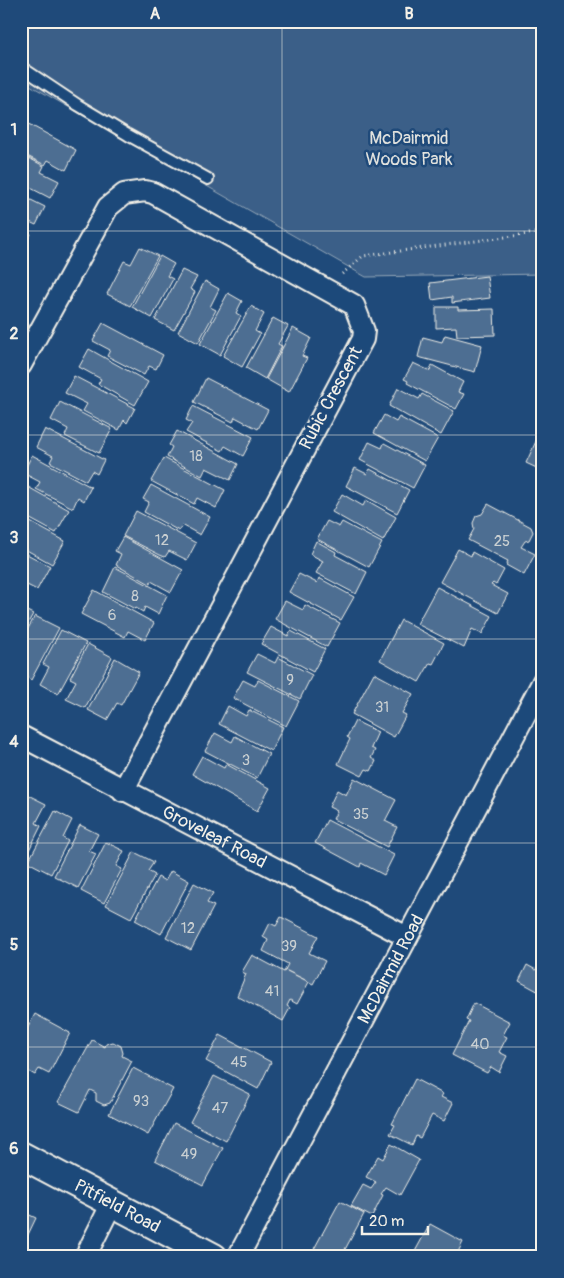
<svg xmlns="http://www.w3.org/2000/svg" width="564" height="1278" viewBox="0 0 564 1278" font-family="Pangolin,sans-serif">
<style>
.green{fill:#3a5f88;stroke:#97a8b8}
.building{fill:#4d6e92;stroke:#f4f1e8}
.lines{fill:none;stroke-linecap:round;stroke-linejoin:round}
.service-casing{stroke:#f4f1e8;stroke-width:14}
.minor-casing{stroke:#f4f1e8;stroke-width:24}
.tertiary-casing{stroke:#f4f1e8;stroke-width:30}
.path{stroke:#f4f1e8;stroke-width:3;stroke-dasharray:1 4;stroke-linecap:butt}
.service{stroke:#1f4a7a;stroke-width:10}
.minor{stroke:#1f4a7a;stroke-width:20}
.tertiary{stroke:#1f4a7a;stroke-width:26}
.grid{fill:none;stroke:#f4f1e8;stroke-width:1;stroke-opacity:0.55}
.labels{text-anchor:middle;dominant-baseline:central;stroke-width:5;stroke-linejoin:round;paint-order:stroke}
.number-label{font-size:15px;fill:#cad0d2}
.park-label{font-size:18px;fill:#e1e2de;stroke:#1f4a7a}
.street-label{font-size:18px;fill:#f4f1e8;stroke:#1f4a7a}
.neatline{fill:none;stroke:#f4f1e8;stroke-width:2}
.grid-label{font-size:16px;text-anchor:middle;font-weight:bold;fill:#f4f1e8}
</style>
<rect width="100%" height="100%" fill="#1f4a7a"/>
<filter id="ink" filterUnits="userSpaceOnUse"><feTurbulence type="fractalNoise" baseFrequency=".02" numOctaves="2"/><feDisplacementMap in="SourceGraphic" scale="10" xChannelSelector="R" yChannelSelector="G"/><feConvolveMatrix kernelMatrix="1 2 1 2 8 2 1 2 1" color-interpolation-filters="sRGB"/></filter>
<g filter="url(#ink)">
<!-- green -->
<path class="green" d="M21 21H543V274L366 277 21 80Z"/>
<!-- building -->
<g class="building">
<path d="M23 121 76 150 66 170 48 160 45 165 21 153V125Z"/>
<path d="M21 154 44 166 41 172 59 181 50 198 21 183Z"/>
<path d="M21 187 28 191 25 197 45 207 36 225 21 218Z"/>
<path d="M21 229 31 234 22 250H21Z"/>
<path d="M140 247 158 256 130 306 107 294 124 261 131 264Z"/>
<path d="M160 256 174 264 167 276 173 279 152 318 132 307Z"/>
<path d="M182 270 197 277 190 289 195 292 174 330 155 320Z"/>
<path d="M487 276 490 298 452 303V297L432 300 430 283Z"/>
<path d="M205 281 219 289 210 307 216 310 198 343 178 332Z"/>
<path d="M228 293 242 301 236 313 241 316 220 355 200 344Z"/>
<path d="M251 306 264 314 255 331 260 334 242 367 223 356Z"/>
<path d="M436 307H458V310L494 309 495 335 457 336 456 327 436 328Z"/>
<path d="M273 318 288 326 278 344 282 346 265 379 246 368Z"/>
<path d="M103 323 163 355 156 369 149 366 144 375 107 356 110 350 93 341Z"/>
<path d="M293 328 311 338 302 356 307 358 289 392 266 379Z"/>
<path d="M445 335 482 345 475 372 418 357 423 337 442 342Z"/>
<path d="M89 349 148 382 135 405 98 384 101 379 79 367Z"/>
<path d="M413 363 430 371 432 365 463 382 458 392 464 394 456 409 407 383 408 381 404 379Z"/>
<path d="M74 376 135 408 127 423 124 420 119 430 83 411 87 404 65 393Z"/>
<path d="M206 378 268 410 258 429 235 417 233 422 194 402Z"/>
<path d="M398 388 419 399 422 394 454 411 441 435 389 406Z"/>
<path d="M60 402 112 429 99 453 65 436 68 429 51 420Z"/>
<path d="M193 406 253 437 243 456 225 446 222 451 186 432 192 423 186 420Z"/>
<path d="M384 415 396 422 399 417 438 438 425 461 374 433Z"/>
<path d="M543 426V471L526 463Z"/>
<path d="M45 429 104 460 97 474 92 471 86 481 50 462 53 456 36 447Z"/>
<path d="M177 431 238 464 230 480 206 468 202 476 167 457 172 447 169 445Z"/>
<path d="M369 442 382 448 384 443 425 465 413 488 360 460Z"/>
<path d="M32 455 91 487 84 501 78 497 73 508 36 489 40 482 23 473Z"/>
<path d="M164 458 225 490 216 508 197 498 194 504 151 481Z"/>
<path d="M355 468 367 474 370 469 409 490 397 513 346 486Z"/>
<path d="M21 483 69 510 56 533 23 515 27 509 21 506Z"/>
<path d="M151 485 210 517 200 535 182 525 179 531 144 512 149 502 143 499Z"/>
<path d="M342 494 363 506 366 500 396 517 383 541 332 512Z"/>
<path d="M488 504 531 527 533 532 529 540 525 541 521 547 535 554 524 575 506 565 508 561 468 540 474 529 473 523 476 516 482 514Z"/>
<path d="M136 511 196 543 187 560 169 551 165 557 160 555 123 536Z"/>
<path d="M21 517 65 541 52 564 21 547Z"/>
<path d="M327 521 339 527 342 522 382 543 369 567 317 539Z"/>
<path d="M123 537 183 570 171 592 151 581 150 584 116 565 121 554 115 551Z"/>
<path d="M316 541 336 552 335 555 367 572 356 594 316 573 323 561 310 554Z"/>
<path d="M458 549 471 556 472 552 504 570 496 585 493 583 491 585 508 594 498 613 440 582Z"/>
<path d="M21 551 50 566 37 590 21 582Z"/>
<path d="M115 567 167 595 158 614 145 607 143 612 136 608 135 609 103 592Z"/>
<path d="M299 574 317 583 319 578 354 597 341 620 289 592Z"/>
<path d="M437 587 492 616 482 634 472 629 464 648 417 624Z"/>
<path d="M94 590 154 623 145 640 128 631 125 637 81 614Z"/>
<path d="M285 601 303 610 305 605 340 623 327 647 275 619Z"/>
<path d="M21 608 33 614 21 635Z"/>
<path d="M35 616 59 628 31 680 21 674V641Z"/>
<path d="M401 620 444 643 433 664 430 663 419 682 380 660Z"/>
<path d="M271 627 288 636 291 631 325 649 313 672 261 644Z"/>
<path d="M61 630 86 643 58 694 40 684 49 667 43 664Z"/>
<path d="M88 644 112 657 85 708 66 699 76 681 70 678Z"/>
<path d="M257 654 275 663 278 657 312 675 300 699 247 672Z"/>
<path d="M115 658 139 672 121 705 117 703 107 720 88 710Z"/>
<path d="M374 673 413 694 402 713 406 715 394 737 352 714Z"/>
<path d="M243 680 255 686 258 680 299 701 286 726 233 698Z"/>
<path d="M228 706 246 716 249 710 283 727 271 751 219 724Z"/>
<path d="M355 721 378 732 371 748 375 750 371 758 376 761 371 771 366 769 362 776 338 764 350 739 347 737Z"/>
<path d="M215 733 232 742 235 736 269 754 257 778 205 751Z"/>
<path d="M202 756 224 768 226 764 270 788 257 811 192 774Z"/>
<path d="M354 778 396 800 385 821 397 827 387 847 333 819 337 811 329 807 337 790 346 795Z"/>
<path d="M28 795 46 804 36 823 41 826 24 860 21 859V809Z"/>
<path d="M55 811 72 820 63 838 68 841 51 874 28 862Z"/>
<path d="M327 820 394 855 384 875 361 863 360 867 315 843Z"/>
<path d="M80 825 98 834 89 851 96 854 78 888 54 876Z"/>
<path d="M106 842 124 851 116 866 122 869 104 903 81 891Z"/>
<path d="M134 852 154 862 148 871 155 875 131 918 106 905Z"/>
<path d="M171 871 189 881 161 934 135 920 158 877 165 881Z"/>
<path d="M194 883 213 893 207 903 214 906 191 950 166 937Z"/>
<path d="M281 917 318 936 309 953 325 961 313 984 285 970 288 964 263 951 268 940 263 937 270 923 276 926Z"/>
<path d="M252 955 284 972 285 970 309 982 297 1004 290 1000 287 1006 290 1008 283 1021 237 996 246 974 242 972Z"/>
<path d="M543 958V994L519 981 527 965 536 970Z"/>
<path d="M474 1003 510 1022 503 1035 507 1037 499 1052 507 1056 499 1072 491 1067 487 1073 452 1055 469 1021 466 1020Z"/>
<path d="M35 1014 70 1033 49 1074 39 1069 35 1075 21 1067V1015L26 1017 22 1026 27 1029Z"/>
<path d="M220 1035 271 1062 258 1089 206 1061Z"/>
<path d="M92 1040 105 1047 106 1044 113 1042 121 1046 123 1053 122 1056 132 1061 110 1103 104 1105 96 1101V1093L90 1090 79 1112 58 1102Z"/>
<path d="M133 1068 173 1089 148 1135 109 1114Z"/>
<path d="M214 1076 250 1094 226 1141 190 1122Z"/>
<path d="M415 1079 443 1094 441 1097 453 1103 444 1121 432 1115 420 1138 416 1136 412 1145 390 1134 395 1125 392 1124Z"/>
<path d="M174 1123 223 1148 203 1185 155 1160Z"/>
<path d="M391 1144 419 1160 400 1195 386 1187 381 1194 383 1195 372 1217 351 1206 363 1185 371 1189 376 1182 366 1177 378 1156 383 1159Z"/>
<path d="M340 1201 364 1214 341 1257H329L314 1249Z"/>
<path d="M21 1211 36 1218 24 1243 21 1242Z"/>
<path d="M430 1224 463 1242 457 1254 460 1255 459 1257H412Z"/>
</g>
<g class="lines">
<defs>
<path id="service" d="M21 67 78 105 128 135 208 179"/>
<g id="minor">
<path d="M21 365 108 207 124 194 145 191 153 193 354 305 364 331 363 339 123 791"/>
<path id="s1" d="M21 736 407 937"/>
<path d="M85 1257 112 1203"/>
<path id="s2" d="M238 1257 543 681"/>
</g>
<g id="tertiary">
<path id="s3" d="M21 1155 214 1257"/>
</g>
</defs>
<!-- service casing -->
<use href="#service" class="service-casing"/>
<!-- minor casing -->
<use href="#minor" class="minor-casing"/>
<!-- tertiary casing -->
<use href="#tertiary" class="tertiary-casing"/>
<!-- path -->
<path class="path" d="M342 274 363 256 543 232"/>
<!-- service -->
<use href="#service" class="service"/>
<!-- minor -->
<use href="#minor" class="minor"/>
<!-- tertiary -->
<use href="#tertiary" class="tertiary"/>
</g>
</g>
<!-- grid -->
<path class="grid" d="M282 21V1257M21 231H543M21 435H543M21 639H543M21 843H543M21 1047H543"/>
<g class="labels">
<!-- number labels -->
<g class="number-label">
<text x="196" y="456">18</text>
<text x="162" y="540">12</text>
<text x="502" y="541">25</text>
<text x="135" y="596">8</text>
<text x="112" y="615">6</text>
<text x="290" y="680">9</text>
<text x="382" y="707">31</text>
<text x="246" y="760">3</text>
<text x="361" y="814">35</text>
<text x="188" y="928">12</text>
<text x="289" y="946">39</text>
<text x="272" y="991">41</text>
<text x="480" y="1044">40</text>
<text x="239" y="1062">45</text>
<text x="141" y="1101">93</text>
<text x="220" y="1108">47</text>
<text x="189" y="1154">49</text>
</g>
<!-- park labels -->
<g class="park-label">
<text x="409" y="138">McDairmid<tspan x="409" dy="21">Woods Park</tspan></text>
</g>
<!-- street labels -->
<g class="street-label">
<text transform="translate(331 398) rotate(-62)">Rubic Crescent</text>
<text stroke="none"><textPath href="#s1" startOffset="218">Groveleaf Road</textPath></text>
<text stroke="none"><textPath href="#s2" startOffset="326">McDairmid Road</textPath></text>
<text stroke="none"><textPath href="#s3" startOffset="109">Pitfield Road</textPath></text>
</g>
</g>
<!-- margin -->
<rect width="564" height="1278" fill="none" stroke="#1f4a7a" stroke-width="55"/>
<!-- scale -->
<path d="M362 1226v8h66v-8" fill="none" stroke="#f4f1e8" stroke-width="2.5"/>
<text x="369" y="1226" font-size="15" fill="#f4f1e8" stroke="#1f4a7a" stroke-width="4" paint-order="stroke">20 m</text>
<rect x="28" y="28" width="508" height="1222" class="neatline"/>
<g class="grid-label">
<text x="155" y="19">A</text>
<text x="409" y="19">B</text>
<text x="14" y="135">1</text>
<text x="14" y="339">2</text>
<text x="14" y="543">3</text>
<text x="14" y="747">4</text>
<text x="14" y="950">5</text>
<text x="14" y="1154">6</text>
</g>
</svg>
